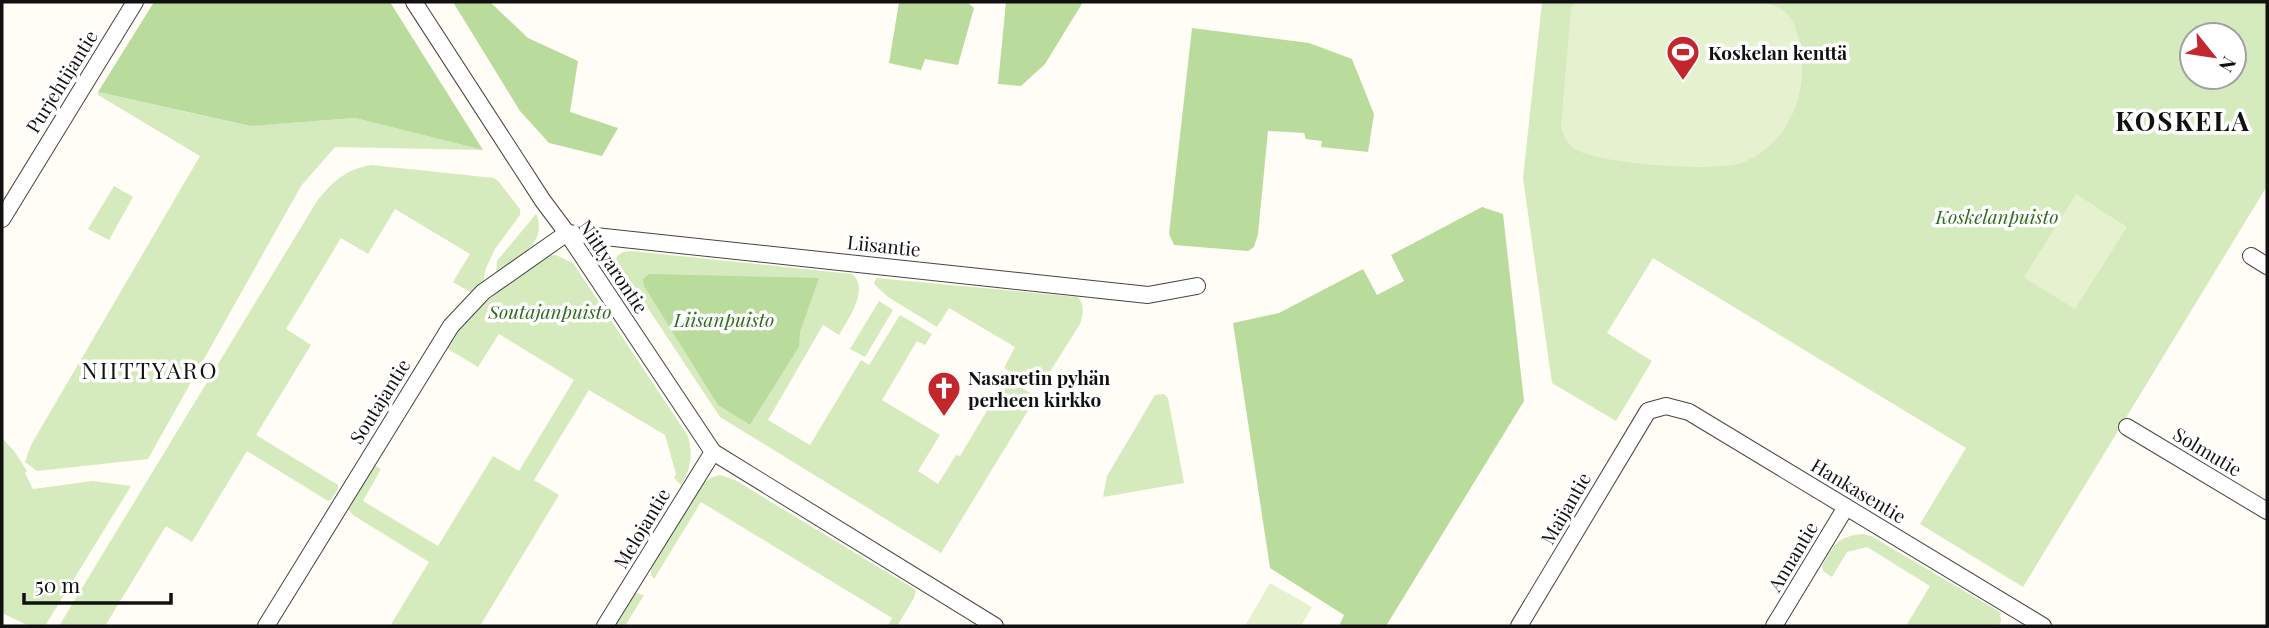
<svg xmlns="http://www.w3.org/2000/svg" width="2269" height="628" viewBox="0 0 2269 628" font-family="'Playfair Display',serif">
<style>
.green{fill:#d5ebbd;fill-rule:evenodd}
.forest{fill:#b9dc9c}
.pitch{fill:#e6f2cf}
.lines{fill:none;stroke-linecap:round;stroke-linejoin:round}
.minor-casing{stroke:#444;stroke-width:18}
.minor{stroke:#fff;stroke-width:16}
.labels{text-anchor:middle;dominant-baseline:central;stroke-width:7;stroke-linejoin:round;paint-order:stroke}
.poi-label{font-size:19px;font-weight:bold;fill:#111;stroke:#fff;text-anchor:start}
.street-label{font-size:19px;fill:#111;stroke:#fff}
.park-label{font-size:19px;font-style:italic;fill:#2f6b1f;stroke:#fff}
.quarter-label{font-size:23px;letter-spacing:2px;fill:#111;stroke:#fff}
.district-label{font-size:26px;font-weight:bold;letter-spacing:2px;fill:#111;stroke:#fff}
</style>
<rect width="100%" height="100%" fill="#fffdf5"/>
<!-- green -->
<g class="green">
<path d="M1542 2H2267V186L2023 587 1920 524 1966 448 1653 258 1607 333 1652 361 1616 421 1552 383 1523 178ZM2192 35H2234V77H2192Z"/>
<path d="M98 92 249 126 355 118 483 150 335 147 301 186 148 459 37 471 25 462 31 445 200 156 98 95Z"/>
<path d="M371 165 494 178 499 182 520 209V215L495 249 486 268 483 282 470 292 453 282 470 254 395 209 368 254 341 238 286 329 311 345 256 435 338 485V489L331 500 328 501 247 451 192 542 166 526 105 626H59L317 201C332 182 346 169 371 165Z"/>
<path d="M114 186 133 197 109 240 88 229Z"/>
<path d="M536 214C549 243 516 259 496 273L497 261Z"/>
<path d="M632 251 852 274C870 289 848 319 839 335L823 325 768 420 810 445 861 360 869 365 900 315 932 334 925 345 917 341 882 400 940 435 918 471 938 484 956 455 960 456 1006 379 1034 395 1035 399 941 553 720 417 616 260 617 256 623 252ZM804 317 799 332V347L750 425 733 414Z"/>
<path d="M556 255 573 263 688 436C693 454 691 469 681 485L674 478 676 474 665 435 589 390 534 480 559 495 480 626H390L429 562 353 515 346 507 373 464 381 469 363 501 438 546 493 456 519 471 574 380 499 334 478 367 448 349 447 344C472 307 511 283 547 256Z"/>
<path d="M876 278 1078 297C1085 306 1083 314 1080 324L1039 389 1004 368 1015 347 949 308 937 327 888 297 874 284Z"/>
<path d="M879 301 893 310 865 357 850 349Z"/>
<path d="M1164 394 1168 398 1184 483 1103 497 1107 476 1155 395Z"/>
<path d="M2 438 14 451 27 471 25 473 33 489 93 481 131 486 45 626H29L2 613Z"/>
<path d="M720 475 735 480 916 590 914 598 897 626H888L892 618 701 502 654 579 651 575V566L701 485 710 478Z"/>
<path d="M1863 534 1871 536 2000 612 2001 621 1999 626H1906L1930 586 1867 547 1847 552 1832 577 1823 571 1822 566C1834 545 1837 536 1863 534Z"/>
<path d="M636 593 644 595 625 626H614Z"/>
</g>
<!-- forest -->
<g class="forest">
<path d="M154 2H390L483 150 355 118 250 126 98 92Z"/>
<path d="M453 2H490L528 38 578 61 570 112 618 128 602 156 549 143 520 111Z"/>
<path d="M899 2H967L974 8 958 65 925 59 921 70 889 63Z"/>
<path d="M1006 2H1083L1045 64 1021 86 998 84Z"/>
<path d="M1192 28 1309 43 1352 59 1374 114 1368 152 1321 147 1322 141 1306 139 1304 133 1268 131 1258 234 1254 247 1248 251 1174 245 1169 234Z"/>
<path d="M1482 207 1503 214 1524 401 1386 626H1339L1344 615 1270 568 1233 323 1279 313 1363 269 1377 295 1404 281 1391 255Z"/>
<path d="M649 274 819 278 800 332 799 347 750 425 718 405 644 286 643 279Z"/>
</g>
<!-- pitch -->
<g class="pitch">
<path d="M1575 2H1763C1793 10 1796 23 1801 52 1807 97 1788 143 1744 162 1720 173 1597 164 1575 149 1567 144 1564 136 1561 127L1571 8Z"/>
<path d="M2076 194 2127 227 2075 309 2024 277Z"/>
<path d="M1270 583 1312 607 1301 626H1245Z"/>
</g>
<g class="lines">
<defs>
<g id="minor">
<path d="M414 2 543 201 567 233 713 452 995 626"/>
<path d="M2 219 135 2"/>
<path d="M2251 256 2267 266"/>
<path d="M2127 427 2267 511"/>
<path d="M266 626 451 326 483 292 567 233 1148 295 1197 286"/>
<path d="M605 626 713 452"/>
<path d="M1519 626 1648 411 1666 406 1689 412 2043 626"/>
<path d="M1774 626 1846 507"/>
</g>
</defs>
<!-- minor casing -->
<use href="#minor" class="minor-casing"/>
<!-- minor -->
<use href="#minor" class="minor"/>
</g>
<!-- icons -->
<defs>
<symbol id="stadium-pin" viewBox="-11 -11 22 30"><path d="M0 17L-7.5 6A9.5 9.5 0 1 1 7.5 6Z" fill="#c4262e" stroke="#fff"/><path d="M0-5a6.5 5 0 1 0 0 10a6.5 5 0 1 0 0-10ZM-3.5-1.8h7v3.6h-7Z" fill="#fff"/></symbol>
<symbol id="church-pin" viewBox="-11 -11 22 30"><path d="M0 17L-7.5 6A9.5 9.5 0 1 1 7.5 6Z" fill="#c4262e" stroke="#fff"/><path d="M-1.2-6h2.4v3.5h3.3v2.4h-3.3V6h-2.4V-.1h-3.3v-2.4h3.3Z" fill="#fff"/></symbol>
</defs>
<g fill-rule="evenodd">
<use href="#stadium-pin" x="1664" y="33" width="38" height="52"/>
<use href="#church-pin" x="925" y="369" width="38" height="52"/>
</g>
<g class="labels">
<!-- poi labels -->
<g class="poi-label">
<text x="1708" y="52">Koskelan kenttä</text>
<text x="968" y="377">Nasaretin pyhän<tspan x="968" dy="22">perheen kirkko</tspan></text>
</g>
<!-- street labels -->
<g class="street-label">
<text transform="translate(61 81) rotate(-58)">Purjehtijantie</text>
<text transform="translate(884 245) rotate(6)">Liisantie</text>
<text transform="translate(614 266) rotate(56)">Niittyarontie</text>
<text transform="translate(379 401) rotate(-58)">Soutajantie</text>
<text transform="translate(2208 451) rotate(31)">Solmutie</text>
<text transform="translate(1859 490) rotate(31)">Hankasentie</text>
<text transform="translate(1565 508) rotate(-60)">Maijantie</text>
<text transform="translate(641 528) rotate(-59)">Melojantie</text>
<text transform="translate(1792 556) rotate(-59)">Annantie</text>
</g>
<!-- park labels -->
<g class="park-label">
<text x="1997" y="216">Koskelanpuisto</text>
<text x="550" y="311">Soutajanpuisto</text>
<text x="724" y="319">Liisanpuisto</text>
</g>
<!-- quarter labels -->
<g class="quarter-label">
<text x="150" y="369">NIITTYARO</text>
</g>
<!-- district labels -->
<g class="district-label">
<text x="2183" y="120">KOSKELA</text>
</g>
</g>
<!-- border -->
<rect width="2269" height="628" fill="none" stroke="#111111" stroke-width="7"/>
<!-- north arrow -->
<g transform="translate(2213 56) rotate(120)"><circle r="33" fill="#ffffff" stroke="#a0a0a0" stroke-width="2"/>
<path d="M0-5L12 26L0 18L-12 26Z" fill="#c4262e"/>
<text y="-10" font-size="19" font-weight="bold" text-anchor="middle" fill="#111111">N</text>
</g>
<!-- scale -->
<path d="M24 593v10h147v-10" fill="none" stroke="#111111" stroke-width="3.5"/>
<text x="35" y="593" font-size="21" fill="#111111" stroke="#ffffff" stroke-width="5" paint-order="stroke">50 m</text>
</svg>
